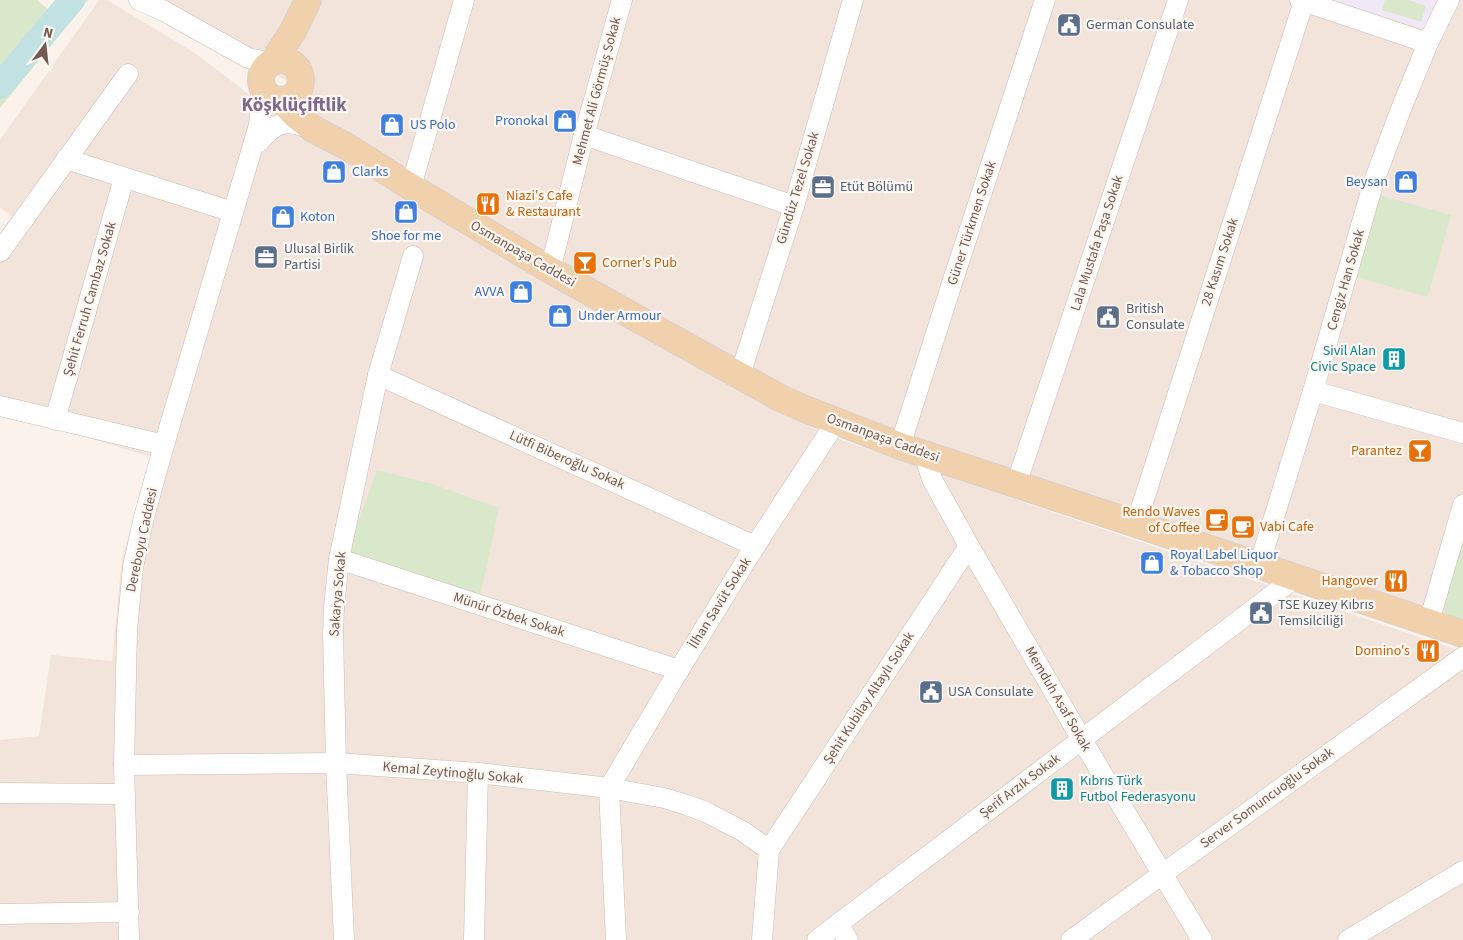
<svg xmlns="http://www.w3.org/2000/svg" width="1463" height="940" viewBox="0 0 1463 940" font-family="'Source Sans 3',sans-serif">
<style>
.residential{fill:#f2e4da}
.education{fill:#f0e8f7}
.green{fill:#d9e7cb}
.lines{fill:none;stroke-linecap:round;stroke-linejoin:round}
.river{stroke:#c1e1e3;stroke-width:26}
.minor-casing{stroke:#ccbbb2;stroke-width:21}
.major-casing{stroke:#d8d1ce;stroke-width:28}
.minor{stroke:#fff;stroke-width:20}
.major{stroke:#f1d0ac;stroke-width:26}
.labels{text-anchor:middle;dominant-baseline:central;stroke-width:4.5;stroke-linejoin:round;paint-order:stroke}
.service-label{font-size:14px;fill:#4e5e75;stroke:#fdf7f2;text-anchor:start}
.street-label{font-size:14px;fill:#735951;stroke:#fdf7f2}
.shop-label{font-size:14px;fill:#366cbe;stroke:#fdf7f2;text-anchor:start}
.food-label{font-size:14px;fill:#c56008;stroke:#fdf7f2;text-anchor:end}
.culture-label{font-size:14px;fill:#0d838f;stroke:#fdf7f2;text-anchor:end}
.district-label{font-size:19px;font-weight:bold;fill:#7e698e;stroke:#fdf7f2}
</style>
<rect width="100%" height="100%" fill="#fbf3eb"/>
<!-- residential -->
<g class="residential">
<path d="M99 0H107L195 53 305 137 824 434 1463 652V940H0V740L39 736 51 655 112 661 122 558 151 457 50 426 0 416V233L12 216 0 208V140Z"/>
<path d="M150 0H1463V626L836 421 311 124 285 80Z"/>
</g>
<!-- education -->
<path class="education" d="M1333 0H1437L1424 29Z"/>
<!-- green -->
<g class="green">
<path d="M0 0H37L49 10 55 0H88L0 108Z"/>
<path d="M1385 0H1408L1426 6 1421 22 1382 10Z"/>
<path d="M1375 194 1451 215 1428 297 1353 276Z"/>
<path d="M377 470 432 484 499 508 480 597 347 552Z"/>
<path d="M1463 525V552L1461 557 1463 558V629L1454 627 1440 602Z"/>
</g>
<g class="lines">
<!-- river -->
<path class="river" d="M0 86 72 0"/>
<defs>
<g id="minor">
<path d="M139 0 164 11 248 58 271 63"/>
<path d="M1300 0 1428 43"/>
<path d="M584 135 794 206"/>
<path d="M259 142C276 122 284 119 309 128"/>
<path d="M66 159 233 212"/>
<path d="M411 187 464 0"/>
<path d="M0 252 128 74"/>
<path d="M550 270 584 135 622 0"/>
<path d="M378 375 755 546"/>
<path d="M740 375 794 206 853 0"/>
<path d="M1313 391 1463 433"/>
<path d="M0 406 164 445"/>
<path d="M55 420 124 178"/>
<path d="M900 446 953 280 1045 0"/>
<path d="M924 454 932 479 969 546 1082 740 1202 940"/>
<path d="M1016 485 1178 0"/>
<path d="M1136 524 1304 1"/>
<path d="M339 559 679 670"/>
<path d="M1259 566 1313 391 1374 181 1401 109 1428 43 1449 0"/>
<path d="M1429 622 1463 505"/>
<path d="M124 765 336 763 478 773 609 788 664 798 687 805 706 812 744 832 769 850"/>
<path d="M0 793 124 794"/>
<path d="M0 914 129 912"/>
<path d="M838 924 848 940"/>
<path d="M129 940 124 765 127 630 133 567 144 517 164 445 259 125 262 85"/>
<path d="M344 940 336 763 333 634 334 607 339 559 378 375 413 256"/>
<path d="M474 940 478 773"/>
<path d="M616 940 609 788 679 670 755 546 836 422"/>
<path d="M762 940 769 850 969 546"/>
<path d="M817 940 1295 578"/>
<path d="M1071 940 1463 657"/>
<path d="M1348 940 1463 871"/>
</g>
<g id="major">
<circle cx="281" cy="80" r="20"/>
<path d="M273 62 293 31 308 0"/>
<path d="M281 100 295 115 313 129 346 146 411 187 550 270 780 398 805 409 900 446 1136 524 1463 634"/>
</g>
</defs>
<!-- minor casing -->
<use href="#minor" class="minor-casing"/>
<!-- major casing -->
<use href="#major" class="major-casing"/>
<!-- minor -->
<use href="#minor" class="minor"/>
<!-- major -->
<use href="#major" class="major"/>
</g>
<!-- icons -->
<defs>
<symbol id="civic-square" viewBox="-11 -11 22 22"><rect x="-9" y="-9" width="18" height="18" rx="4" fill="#5c6f8a" stroke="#fdf7f2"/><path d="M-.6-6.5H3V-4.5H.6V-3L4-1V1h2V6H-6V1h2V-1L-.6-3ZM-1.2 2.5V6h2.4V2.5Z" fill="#fff"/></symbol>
<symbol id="shop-square" viewBox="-11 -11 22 22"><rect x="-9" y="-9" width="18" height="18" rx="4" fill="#3f7fe0" stroke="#fdf7f2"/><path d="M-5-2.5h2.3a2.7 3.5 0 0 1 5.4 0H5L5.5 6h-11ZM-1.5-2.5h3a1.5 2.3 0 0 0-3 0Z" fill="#fff"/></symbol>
<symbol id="office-square" viewBox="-11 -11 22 22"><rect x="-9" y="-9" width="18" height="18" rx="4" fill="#5c6f8a" stroke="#fdf7f2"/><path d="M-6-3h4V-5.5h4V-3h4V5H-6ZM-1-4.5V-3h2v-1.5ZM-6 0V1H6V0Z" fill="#fff"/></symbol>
<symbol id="restaurant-square" viewBox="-11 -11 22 22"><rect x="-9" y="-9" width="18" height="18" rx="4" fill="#e8710a" stroke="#fdf7f2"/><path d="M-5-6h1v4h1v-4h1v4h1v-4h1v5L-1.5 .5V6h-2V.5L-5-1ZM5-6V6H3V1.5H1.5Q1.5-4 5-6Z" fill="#fff"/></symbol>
<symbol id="bar-square" viewBox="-11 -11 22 22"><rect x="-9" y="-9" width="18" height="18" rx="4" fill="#e8710a" stroke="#fdf7f2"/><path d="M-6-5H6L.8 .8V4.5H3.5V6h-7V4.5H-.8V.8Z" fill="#fff"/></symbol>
<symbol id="building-square" viewBox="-11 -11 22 22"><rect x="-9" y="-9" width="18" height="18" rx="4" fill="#0f9aa8" stroke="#fdf7f2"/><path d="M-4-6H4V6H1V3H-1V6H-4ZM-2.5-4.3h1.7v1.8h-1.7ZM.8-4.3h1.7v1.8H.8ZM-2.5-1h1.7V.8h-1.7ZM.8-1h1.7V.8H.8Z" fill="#fff"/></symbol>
<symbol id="cafe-square" viewBox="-11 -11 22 22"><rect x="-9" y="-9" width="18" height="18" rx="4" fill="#e8710a" stroke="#fdf7f2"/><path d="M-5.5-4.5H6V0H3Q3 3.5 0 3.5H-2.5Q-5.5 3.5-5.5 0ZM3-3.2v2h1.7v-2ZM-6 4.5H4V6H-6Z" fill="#fff"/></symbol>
</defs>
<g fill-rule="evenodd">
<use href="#civic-square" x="1055" y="11" width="28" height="28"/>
<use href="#shop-square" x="551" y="107" width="28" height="28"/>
<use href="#shop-square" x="378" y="111" width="28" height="28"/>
<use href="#shop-square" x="320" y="158" width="28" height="28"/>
<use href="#shop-square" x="1392" y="168" width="28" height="28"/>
<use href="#office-square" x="809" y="173" width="28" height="28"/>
<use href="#restaurant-square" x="474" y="190" width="28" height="28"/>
<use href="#shop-square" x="392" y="198" width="28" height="28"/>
<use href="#shop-square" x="269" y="203" width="28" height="28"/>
<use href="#office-square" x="252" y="243" width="28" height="28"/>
<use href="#bar-square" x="571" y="249" width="28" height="28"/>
<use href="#shop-square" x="507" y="278" width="28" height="28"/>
<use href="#shop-square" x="546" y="302" width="28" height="28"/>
<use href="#civic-square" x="1094" y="303" width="28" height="28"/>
<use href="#building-square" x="1380" y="345" width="28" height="28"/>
<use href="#bar-square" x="1406" y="437" width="28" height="28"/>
<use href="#cafe-square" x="1203" y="506" width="28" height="28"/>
<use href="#cafe-square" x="1229" y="513" width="28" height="28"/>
<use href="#shop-square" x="1138" y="549" width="28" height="28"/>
<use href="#restaurant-square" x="1382" y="567" width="28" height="28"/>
<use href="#civic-square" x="1247" y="599" width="28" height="28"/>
<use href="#restaurant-square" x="1414" y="637" width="28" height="28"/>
<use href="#civic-square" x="917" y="678" width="28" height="28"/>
<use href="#building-square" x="1048" y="775" width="28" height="28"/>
</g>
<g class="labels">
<!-- service labels -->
<g class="service-label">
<text x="1086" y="25">German Consulate</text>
<text x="840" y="187">Etüt Bölümü</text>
<text x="284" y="249">Ulusal Birlik<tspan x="284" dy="16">Partisi</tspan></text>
<text x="1126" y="309">British<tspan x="1126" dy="16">Consulate</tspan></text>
<text x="1278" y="605">TSE Kuzey Kıbrıs<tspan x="1278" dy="16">Temsilciliği</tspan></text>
<text x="948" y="692">USA Consulate</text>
</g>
<!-- street labels -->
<g class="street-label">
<text transform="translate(597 91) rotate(-75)">Mehmet Ali Görmüş Sokak</text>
<text transform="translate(798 188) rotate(-73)">Gündüz Tezel Sokak</text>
<text transform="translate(972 223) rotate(-72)">Güner Türkmen Sokak</text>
<text transform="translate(1097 243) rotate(-72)">Lala Mustafa Paşa Sokak</text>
<text transform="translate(523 254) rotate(30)">Osmanpaşa Caddesi</text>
<text transform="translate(1220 262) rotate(-72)">28 Kasım Sokak</text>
<text transform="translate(1346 280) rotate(-74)">Cengiz Han Sokak</text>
<text transform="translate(90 299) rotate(-74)">Şehit Ferruh Cambaz Sokak</text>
<text transform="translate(883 438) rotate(20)">Osmanpaşa Caddesi</text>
<text transform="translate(567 460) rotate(24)">Lütfi Biberoğlu Sokak</text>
<text transform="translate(142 540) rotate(-78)">Dereboyu Caddesi</text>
<text transform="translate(338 594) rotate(-85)">Sakarya Sokak</text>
<text transform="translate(720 603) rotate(-58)">İlhan Savüt Sokak</text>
<text transform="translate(509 615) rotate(18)">Münür Özbek Sokak</text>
<text transform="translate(869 698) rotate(-57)">Şehit Kubilay Altaylı Sokak</text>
<text transform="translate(1058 699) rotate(60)">Memduh Asaf Sokak</text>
<text transform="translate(453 773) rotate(5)">Kemal Zeytinoğlu Sokak</text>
<text transform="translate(1020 786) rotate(-37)">Şerif Arzık Sokak</text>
<text transform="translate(1267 798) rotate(-36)">Server Somuncuoğlu Sokak</text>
</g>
<!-- shop labels -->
<g class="shop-label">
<text x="548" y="121" text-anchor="end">Pronokal</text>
<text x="410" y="125">US Polo</text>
<text x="352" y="172">Clarks</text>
<text x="1388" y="182" text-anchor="end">Beysan</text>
<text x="300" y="217">Koton</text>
<text x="406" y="236" text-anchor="middle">Shoe for me</text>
<text x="504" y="292" text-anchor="end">AVVA</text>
<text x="578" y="316">Under Armour</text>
<text x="1170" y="555">Royal Label Liquor<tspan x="1170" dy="16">&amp; Tobacco Shop</tspan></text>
</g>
<!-- food labels -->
<g class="food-label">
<text x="506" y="196" text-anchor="start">Niazi's Cafe<tspan x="506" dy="16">&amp; Restaurant</tspan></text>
<text x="602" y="263" text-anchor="start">Corner's Pub</text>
<text x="1402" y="451">Parantez</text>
<text x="1200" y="512">Rendo Waves<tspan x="1200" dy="16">of Coffee</tspan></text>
<text x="1260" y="527" text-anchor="start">Vabi Cafe</text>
<text x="1378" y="581">Hangover</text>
<text x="1410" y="651">Domino's</text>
</g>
<!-- culture labels -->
<g class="culture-label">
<text x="1376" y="351">Sivil Alan<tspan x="1376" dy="16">Civic Space</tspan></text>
<text x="1080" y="781" text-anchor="start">Kıbrıs Türk<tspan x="1080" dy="16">Futbol Federasyonu</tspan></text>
</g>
<!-- district labels -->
<g class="district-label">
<text x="294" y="105">Köşklüçiftlik</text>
</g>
</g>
<!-- north arrow -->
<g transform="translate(45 45) rotate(15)" stroke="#fdf7f2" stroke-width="4" paint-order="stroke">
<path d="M0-4L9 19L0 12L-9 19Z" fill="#735951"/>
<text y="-8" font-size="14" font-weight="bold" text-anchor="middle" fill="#735951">N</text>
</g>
</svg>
